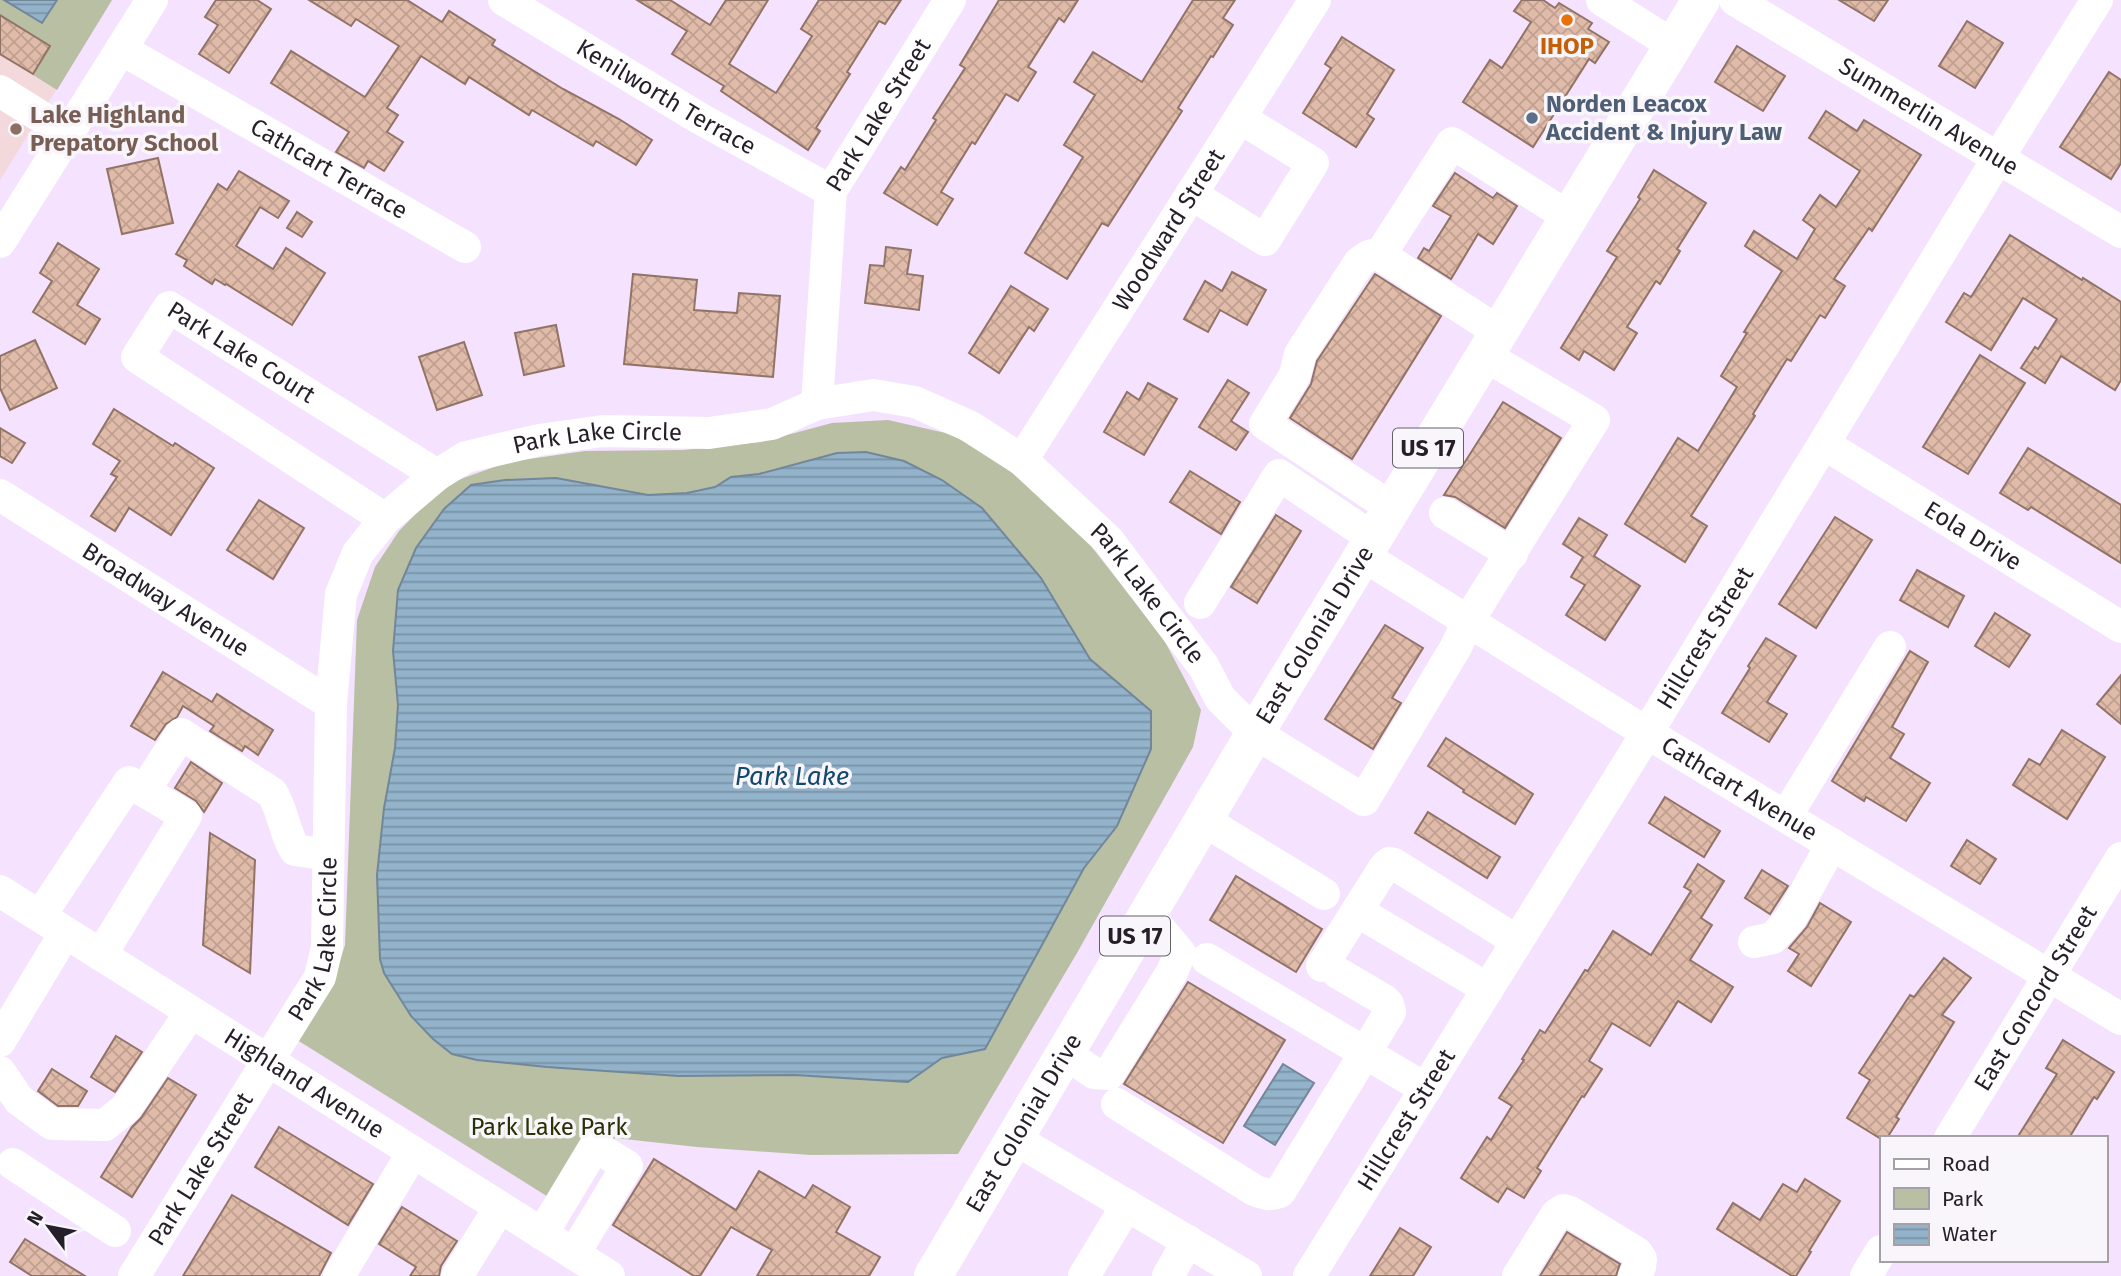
<svg xmlns="http://www.w3.org/2000/svg" width="2121" height="1276" viewBox="0 0 2121 1276" font-family="'Fira Sans',sans-serif">
<style>
.education{fill:#f3d9db}
.green{fill:#b8bfa3;fill-rule:evenodd}
.water{fill:url(#water-rules);stroke:#72879a;stroke-width:2}
.building{fill:url(#building-cross-hatch);stroke:#917466;stroke-width:2}
.lines{fill:none;stroke-linecap:round;stroke-linejoin:round}
.minor{stroke:#fff;stroke-width:32}
.highway{stroke:#fff;stroke-width:38}
.food-dot{fill:#e8710a;stroke:#f9f6fb;stroke-width:2.5}
.service-dot{fill:#5c6f8a;stroke:#f9f6fb;stroke-width:2.5}
.education-dot{fill:#8d6e63;stroke:#f9f6fb;stroke-width:2.5}
.labels{text-anchor:middle;dominant-baseline:central;stroke-width:7;stroke-linejoin:round;paint-order:stroke}
.shield{fill:#f9f6fb;stroke:#656068;stroke-width:2}
.shield-label{font-size:23px;font-weight:bold;fill:#261f29}
.food-label{font-size:24px;font-weight:bold;fill:#c56008;stroke:#f9f6fb}
.street-label{font-size:24px;fill:#261f29;stroke:#f9f6fb}
.service-label{font-size:24px;font-weight:bold;fill:#4e5e75;stroke:#f9f6fb;text-anchor:start}
.education-label{font-size:24px;font-weight:bold;fill:#785e54;stroke:#f9f6fb;text-anchor:start}
.park-label{font-size:24px;fill:#2a3105;stroke:#f9f6fb}
.water-label{font-size:26px;font-style:italic;fill:#14496b;stroke:#f9f6fb}
</style>
<defs>
<pattern id="water-rules" width="6" height="5" patternUnits="userSpaceOnUse" patternTransform="scale(1.75)"><rect width="6" height="5" fill="#93b3cb"/><path d="M0 2.5h6" fill="none" stroke="#7891a5"/></pattern>
<pattern id="building-cross-hatch" width="8" height="8" patternUnits="userSpaceOnUse" patternTransform="scale(1.75)"><rect width="8" height="8" fill="#e0bba9"/><path d="M0 0l8 8M0 8l8-8" fill="none" stroke="#c0a091"/></pattern>
</defs>
<rect width="100%" height="100%" fill="#f5e2fe"/>
<!-- education -->
<path class="education" d="M0 0H112L0 180Z"/>
<!-- green -->
<g class="green">
<path d="M0 0H112L57 90 0 54Z"/>
<path d="M888 420 950 434 1007 464 1080 532 1163 638 1201 710 1193 747 1077 953 958 1154 811 1155 697 1147 615 1138 569 1210 294 1038 337 970 345 945 357 620 375 567 399 531 444 485 508 462 585 451 683 450 761 442 832 423ZM866 452 904 461 942 480 982 508 1041 578 1090 659 1151 711V749L1117 826 1084 868 985 1049 942 1058 908 1082 795 1075 380 958 377 875 384 808 395 748 398 704 393 651 398 590 471 485 505 480 556 478 648 495 687 493 715 487 731 477 759 474 837 453Z"/>
</g>
<!-- water -->
<g class="water">
<path d="M4 0H57L42 23Z"/>
<path d="M866 452 904 461 942 480 982 508 1041 578 1090 659 1151 711V749L1117 826 1084 868 985 1049 942 1058 908 1082 795 1075 679 1076 547 1067 477 1060 452 1054 433 1039 411 1016 384 973 380 959 377 875 384 808 395 748 398 705 393 651 398 590 416 548 444 509 471 485 505 480 556 478 648 495 687 493 715 487 731 477 759 474 837 453Z"/>
<path d="M1283 1064 1314 1083 1275 1145 1244 1126Z"/>
</g>
<!-- building -->
<g class="building">
<path d="M216 0H257L271 9 229 73 199 54 218 25 205 17Z"/>
<path d="M309 0H407L442 22 449 11 495 40 492 45 563 89 619 119 652 140 636 165 596 141 593 146 532 110 529 115 469 77 465 84 421 56 387 108 398 115 387 132 403 142 384 171 368 161 364 168 336 152 349 132 271 83 291 51 365 97 399 46 356 19 351 26Z"/>
<path d="M637 0H670L710 25 726 0H768L729 64 776 93 812 36 801 29 819 0H901L885 24 879 21 847 72 850 74 816 128 820 131 808 150 721 91 724 86 672 54 687 31Z"/>
<path d="M999 0H1078L1064 22 1059 18 1028 67 1036 72 1018 101 1006 94 975 144 972 142 941 192 953 199 937 225 884 193 901 167 905 170 936 120 933 118 965 68 960 65Z"/>
<path d="M1193 0H1235L1223 18 1233 25 1213 57 1211 56 1178 108 1182 111 1108 226 1102 223 1067 279 1025 253 1083 157 1064 145 1095 95 1074 82 1093 52 1142 82Z"/>
<path d="M1522 0H1543L1555 8 1559 3 1592 23 1588 29 1609 42 1595 63 1589 59 1533 147 1463 102 1490 60 1502 68 1531 22 1514 11Z"/>
<path d="M1839 0H1888L1874 21Z"/>
<path d="M0 15 50 46 33 74 0 54Z"/>
<path d="M1967 21 2003 43 1975 88 1939 66Z"/>
<path d="M1342 37 1394 70 1367 114 1374 119 1356 147 1303 113 1331 68 1325 64Z"/>
<path d="M1737 46 1785 76 1763 111 1715 82Z"/>
<path d="M2109 72 2121 80V163L2111 179 2060 147Z"/>
<path d="M1826 111 1857 131 1864 120 1921 155 1872 231 1869 228 1834 279 1845 286 1825 318 1820 315 1791 361 1787 359 1753 414 1755 416 1691 516 1707 526 1685 562 1625 524 1678 438 1698 451 1737 387 1721 376 1747 333 1744 332 1782 271 1745 246 1754 231 1797 259 1815 229 1803 220 1820 195 1836 207 1860 171 1809 138Z"/>
<path d="M158 158 173 223 122 234 107 169Z"/>
<path d="M1654 170 1706 203 1677 249 1680 251 1660 284 1656 281 1627 327 1637 333 1614 370 1584 351 1579 360 1561 348 1617 257 1607 251 1640 199 1638 197Z"/>
<path d="M239 171 289 201 278 218 260 207 236 246 273 269 286 248 325 273 292 325 226 284 225 285 215 279 212 284 184 266 187 260 176 254 218 184 227 190Z"/>
<path d="M1455 173 1493 198 1497 193 1517 206 1493 244 1478 234 1451 279 1418 258 1424 248 1429 251 1451 216 1433 206Z"/>
<path d="M297 212 312 222 302 237 287 228Z"/>
<path d="M2010 235 2082 280 2083 278 2121 302V380L2115 390 2061 356 2045 383 2021 368 2035 347 2038 349 2057 319 2023 298 1991 350 1946 322 1964 293 1971 297Z"/>
<path d="M58 243 99 269 77 305 100 319 85 344 33 312 52 281 40 273Z"/>
<path d="M886 247 911 250 907 274 923 276 919 310 865 303 870 265 884 266Z"/>
<path d="M1232 272 1266 290 1247 325 1220 310 1208 332 1184 319 1205 281 1222 291Z"/>
<path d="M633 274 697 280 694 310 737 313 739 293 780 296 773 377 624 364Z"/>
<path d="M1375 274 1441 316 1352 459 1290 418 1311 384 1317 361Z"/>
<path d="M1011 286 1048 309 1034 331 1029 327 999 373 969 353Z"/>
<path d="M556 325 564 366 524 375 515 333Z"/>
<path d="M35 340 57 388 10 410 0 388V356Z"/>
<path d="M464 342 482 395 437 410 419 357Z"/>
<path d="M1980 355 2025 383 1968 474 1923 447Z"/>
<path d="M1228 380 1249 393 1231 421 1248 432 1236 450 1199 427Z"/>
<path d="M1148 383 1177 399 1144 455 1104 432 1127 392 1139 400Z"/>
<path d="M1503 402 1561 438 1505 528 1455 497 1444 495Z"/>
<path d="M114 409 173 446 175 443 214 468 171 535 129 508 115 531 91 516 117 477 111 474 120 461 93 444Z"/>
<path d="M0 428 25 443 12 463 0 456Z"/>
<path d="M2028 448 2121 505V563L2031 507 2028 510 2000 493Z"/>
<path d="M1190 471 1240 502 1221 534 1170 502Z"/>
<path d="M259 500 304 528 273 579 227 550Z"/>
<path d="M1276 515 1301 531 1257 603 1231 587Z"/>
<path d="M1835 517 1872 540 1816 628 1779 604Z"/>
<path d="M1579 518 1607 535 1594 556 1640 586 1605 640 1566 615 1585 585 1571 577 1583 557 1563 544Z"/>
<path d="M1917 570 1964 596 1948 627 1900 600Z"/>
<path d="M1995 613 2030 635 2009 667 1975 646Z"/>
<path d="M1385 625 1423 648 1392 698 1401 703 1373 749 1325 719Z"/>
<path d="M1766 638 1796 656 1767 702 1787 714 1769 742 1722 713 1750 668 1748 666Z"/>
<path d="M1910 651 1928 662 1892 727 1904 734 1890 758 1930 783 1906 821 1866 797 1864 801 1832 781Z"/>
<path d="M163 672 212 702 217 694 273 730 258 755 245 746 242 751 210 731 214 726 183 706 177 717 166 724 155 740 131 726Z"/>
<path d="M2121 675V724L2097 704Z"/>
<path d="M2062 730 2105 757 2067 819 2013 785 2029 759 2040 765Z"/>
<path d="M1446 738 1533 794 1515 824 1463 792 1464 790 1428 766Z"/>
<path d="M191 762 222 783 204 812 196 801 175 788Z"/>
<path d="M1665 797 1720 831 1704 857 1649 823Z"/>
<path d="M1428 812 1500 857 1487 878 1415 833Z"/>
<path d="M210 833 255 860 250 973 203 945Z"/>
<path d="M1967 840 1996 859 1980 884 1951 866Z"/>
<path d="M1698 864 1724 881 1701 918 1712 925 1690 960 1733 987 1711 1022 1678 1001 1650 1046 1612 1023 1589 1061 1602 1069 1584 1097 1582 1096 1537 1168 1541 1171 1524 1198 1507 1188 1498 1202 1461 1178 1487 1137 1491 1140 1512 1106 1499 1098 1524 1060 1522 1059 1540 1030 1545 1033 1585 970 1588 971 1613 931 1651 955 1691 891 1684 887Z"/>
<path d="M1762 870 1788 886 1770 914 1745 898Z"/>
<path d="M1236 876 1322 929 1296 972 1210 920Z"/>
<path d="M1820 903 1851 922 1811 986 1788 971 1799 954 1789 948 1807 927Z"/>
<path d="M1944 958 1971 978 1942 1015 1954 1022 1896 1117 1899 1119 1887 1138H1881V1139L1847 1118 1870 1080 1859 1073 1910 995 1914 997Z"/>
<path d="M1188 982 1285 1040 1223 1143 1124 1084Z"/>
<path d="M116 1036 142 1052 115 1092 91 1077Z"/>
<path d="M2063 1040 2114 1072 2097 1099 2094 1097 2069 1138H2017L2057 1074 2046 1068Z"/>
<path d="M52 1069 87 1091 78 1106H58L38 1091Z"/>
<path d="M168 1078 196 1095 132 1197 101 1177 132 1127 141 1118Z"/>
<path d="M279 1127 373 1184 348 1225 255 1167Z"/>
<path d="M654 1159 736 1210 759 1171 805 1198 813 1185 850 1207 836 1232 880 1257 869 1276H757L772 1250 731 1227 700 1276H694L613 1225Z"/>
<path d="M1805 1179 1840 1201 1809 1251 1811 1252 1796 1276H1792L1717 1229 1733 1203 1760 1220 1783 1184 1797 1192Z"/>
<path d="M232 1195 331 1253 319 1276H183Z"/>
<path d="M402 1207 457 1241 441 1266 439 1276H410L416 1267 379 1244Z"/>
<path d="M1400 1228 1431 1247 1413 1276H1370Z"/>
<path d="M1567 1232 1620 1264 1616 1276H1540Z"/>
<path d="M25 1239 85 1276H32L10 1262Z"/>
</g>
<g class="lines">
<!-- minor -->
<g class="minor">
<path id="s1" d="M504 0 699 118 831 191"/>
<path d="M1602 0 1673 45"/>
<path id="s2" d="M1735 0 2121 232"/>
<path id="s3" d="M121 49 465 247"/>
<path d="M0 91 67 133"/>
<path d="M1191 194 1265 240 1313 163 1240 118"/>
<path d="M0 242 152 0"/>
<path d="M1380 255 1452 143 1569 217"/>
<path id="s4" d="M817 404 831 191 950 0"/>
<path id="s5" d="M1824 444 2121 627"/>
<path id="s6" d="M1022 460 1315 0"/>
<path id="s7" d="M0 495 331 704"/>
<path d="M1392 508 1265 424 1295 375 1300 354 1359 263C1366 257 1371 253 1380 255L1499 332"/>
<path d="M1445 513 1512 554"/>
<path id="s8" d="M385 519 137 357 169 307 437 475"/>
<path id="s9" d="M1362 555 1647 733 2121 1019"/>
<path d="M1200 603 1279 475 1373 538"/>
<path d="M144 791 181 734 272 793C283 810 284 832 295 850L328 855"/>
<path d="M1786 816 1890 647"/>
<path d="M1203 820 1324 894"/>
<path id="s10" d="M0 891 609 1276"/>
<path d="M1357 911 1488 989"/>
<path d="M40 916 129 782 186 816 101 955"/>
<path d="M1754 942 1773 938 1791 918 1832 844"/>
<path d="M1207 959 1426 1089"/>
<path d="M1322 966 1384 868 1389 863 1394 864 1517 941"/>
<path d="M0 1041 65 933"/>
<path d="M1066 1054 1094 1073 1109 1074 1172 972 1180 953 1148 915"/>
<path d="M0 1072 19 1100 52 1124 105 1125 126 1108 191 1012"/>
<path d="M1117 1104 1254 1190C1264 1194 1270 1196 1280 1192L1390 1012 1388 1004 1384 1000 1338 973"/>
<path id="s11" d="M1950 1138 2121 858"/>
<path d="M1015 1139 1246 1276"/>
<path d="M13 1164 115 1231"/>
<path d="M542 1234 595 1146 627 1166 574 1254"/>
<path id="s12" d="M134 1276 320 977 327 947 331 704 341 594 358 553 385 519 437 475 466 457 539 440 603 431 709 433 772 424 817 404 873 395 915 402 969 426 1022 460 1108 540 1204 667 1220 698 1255 733 1364 800 1456 647 1468 621 1594 420 1484 355"/>
<path d="M339 1276 413 1152"/>
<path d="M457 1276 500 1207"/>
<path d="M1084 1276 1127 1205"/>
<path d="M1168 1276 1188 1241"/>
<path id="s13" d="M1309 1276 1647 733 1998 158 2097 0"/>
<path d="M1518 1276 1556 1215 1563 1210 1570 1212 1637 1253 1641 1259 1640 1267 1634 1276"/>
<path d="M1866 1276 1881 1251"/>
</g>
<!-- highway -->
<path class="highway" id="s14" d="M933 1276 1255 733 1701 0"/>
</g>
<!-- markers -->
<circle class="food-dot" cx="1567" cy="20" r="7"/>
<circle class="service-dot" cx="1532" cy="118" r="7"/>
<circle class="education-dot" cx="16" cy="129" r="7"/>
<g class="labels">
<!-- shield labels -->
<g class="shield">
<rect x="1393" y="428.5" width="70" height="39" rx="5"/>
<rect x="1100" y="916.5" width="70" height="39" rx="5"/>
</g>
<g class="shield-label">
<text x="1428" y="448">US 17</text>
<text x="1135" y="936">US 17</text>
</g>
<!-- food labels -->
<g class="food-label">
<text x="1567" y="46">IHOP</text>
</g>
<!-- street labels -->
<g class="street-label">
<text stroke="none"><textPath href="#s1" startOffset="189">Kenilworth Terrace</textPath></text>
<text stroke="none"><textPath href="#s4" startOffset="303">Park Lake Street</textPath></text>
<text stroke="none"><textPath href="#s2" startOffset="226">Summerlin Avenue</textPath></text>
<text stroke="none"><textPath href="#s3" startOffset="240">Cathcart Terrace</textPath></text>
<text stroke="none"><textPath href="#s6" startOffset="273">Woodward Street</textPath></text>
<text stroke="none"><textPath href="#s8" startOffset="441">Park Lake Court</textPath></text>
<text stroke="none"><textPath href="#s12" startOffset="1060">Park Lake Circle</textPath></text>
<text stroke="none"><textPath href="#s5" startOffset="175">Eola Drive</textPath></text>
<text stroke="none"><textPath href="#s12" startOffset="1690">Park Lake Circle</textPath></text>
<text stroke="none"><textPath href="#s7" startOffset="196">Broadway Avenue</textPath></text>
<text stroke="none"><textPath href="#s14" startOffset="746">East Colonial Drive</textPath></text>
<text stroke="none"><textPath href="#s13" startOffset="751">Hillcrest Street</textPath></text>
<text stroke="none"><textPath href="#s9" startOffset="444">Cathcart Avenue</textPath></text>
<text stroke="none"><textPath href="#s12" startOffset="388">Park Lake Circle</textPath></text>
<text stroke="none"><textPath href="#s11" startOffset="164">East Concord Street</textPath></text>
<text stroke="none"><textPath href="#s10" startOffset="360">Highland Avenue</textPath></text>
<text stroke="none"><textPath href="#s13" startOffset="184">Hillcrest Street</textPath></text>
<text stroke="none"><textPath href="#s14" startOffset="178">East Colonial Drive</textPath></text>
<text stroke="none"><textPath href="#s12" startOffset="126">Park Lake Street</textPath></text>
</g>
<!-- service labels -->
<g class="service-label">
<text x="1546" y="104">Norden Leacox<tspan x="1546" dy="28">Accident &amp; Injury Law</tspan></text>
</g>
<!-- education labels -->
<g class="education-label">
<text x="30" y="115">Lake Highland<tspan x="30" dy="28">Prepatory School</tspan></text>
</g>
<!-- park labels -->
<g class="park-label">
<text x="549" y="1127">Park Lake Park</text>
</g>
<!-- water labels -->
<g class="water-label">
<text x="792" y="776">Park Lake</text>
</g>
</g>
<!-- legend -->
<rect x="1880" y="1136" width="228" height="126" fill="#f9f6fb" stroke="#a5a0a7" stroke-width="2"/>
<rect x="1894" y="1159" width="35" height="10" fill="#ffffff" stroke="#a5a0a7" stroke-width="2"/>
<text x="1942" y="1171" font-size="21" fill="#261f29">Road</text>
<rect x="1894" y="1188" width="35" height="21" fill="#b8bfa3" stroke="#a5a0a7" stroke-width="2"/>
<text x="1942" y="1206" font-size="21" fill="#261f29">Park</text>
<rect x="1894" y="1224" width="35" height="21" fill="url(#water-rules)" stroke="#a5a0a7" stroke-width="2"/>
<text x="1942" y="1241" font-size="21" fill="#261f29">Water</text>
<!-- north arrow -->
<g transform="translate(49 1227) rotate(302)" stroke="#f9f6fb" stroke-width="5" paint-order="stroke">
<path d="M0-5L12 26L0 18L-12 26Z" fill="#261f29"/>
<text y="-10" font-size="19" font-weight="bold" text-anchor="middle" fill="#261f29">N</text>
</g>
</svg>
